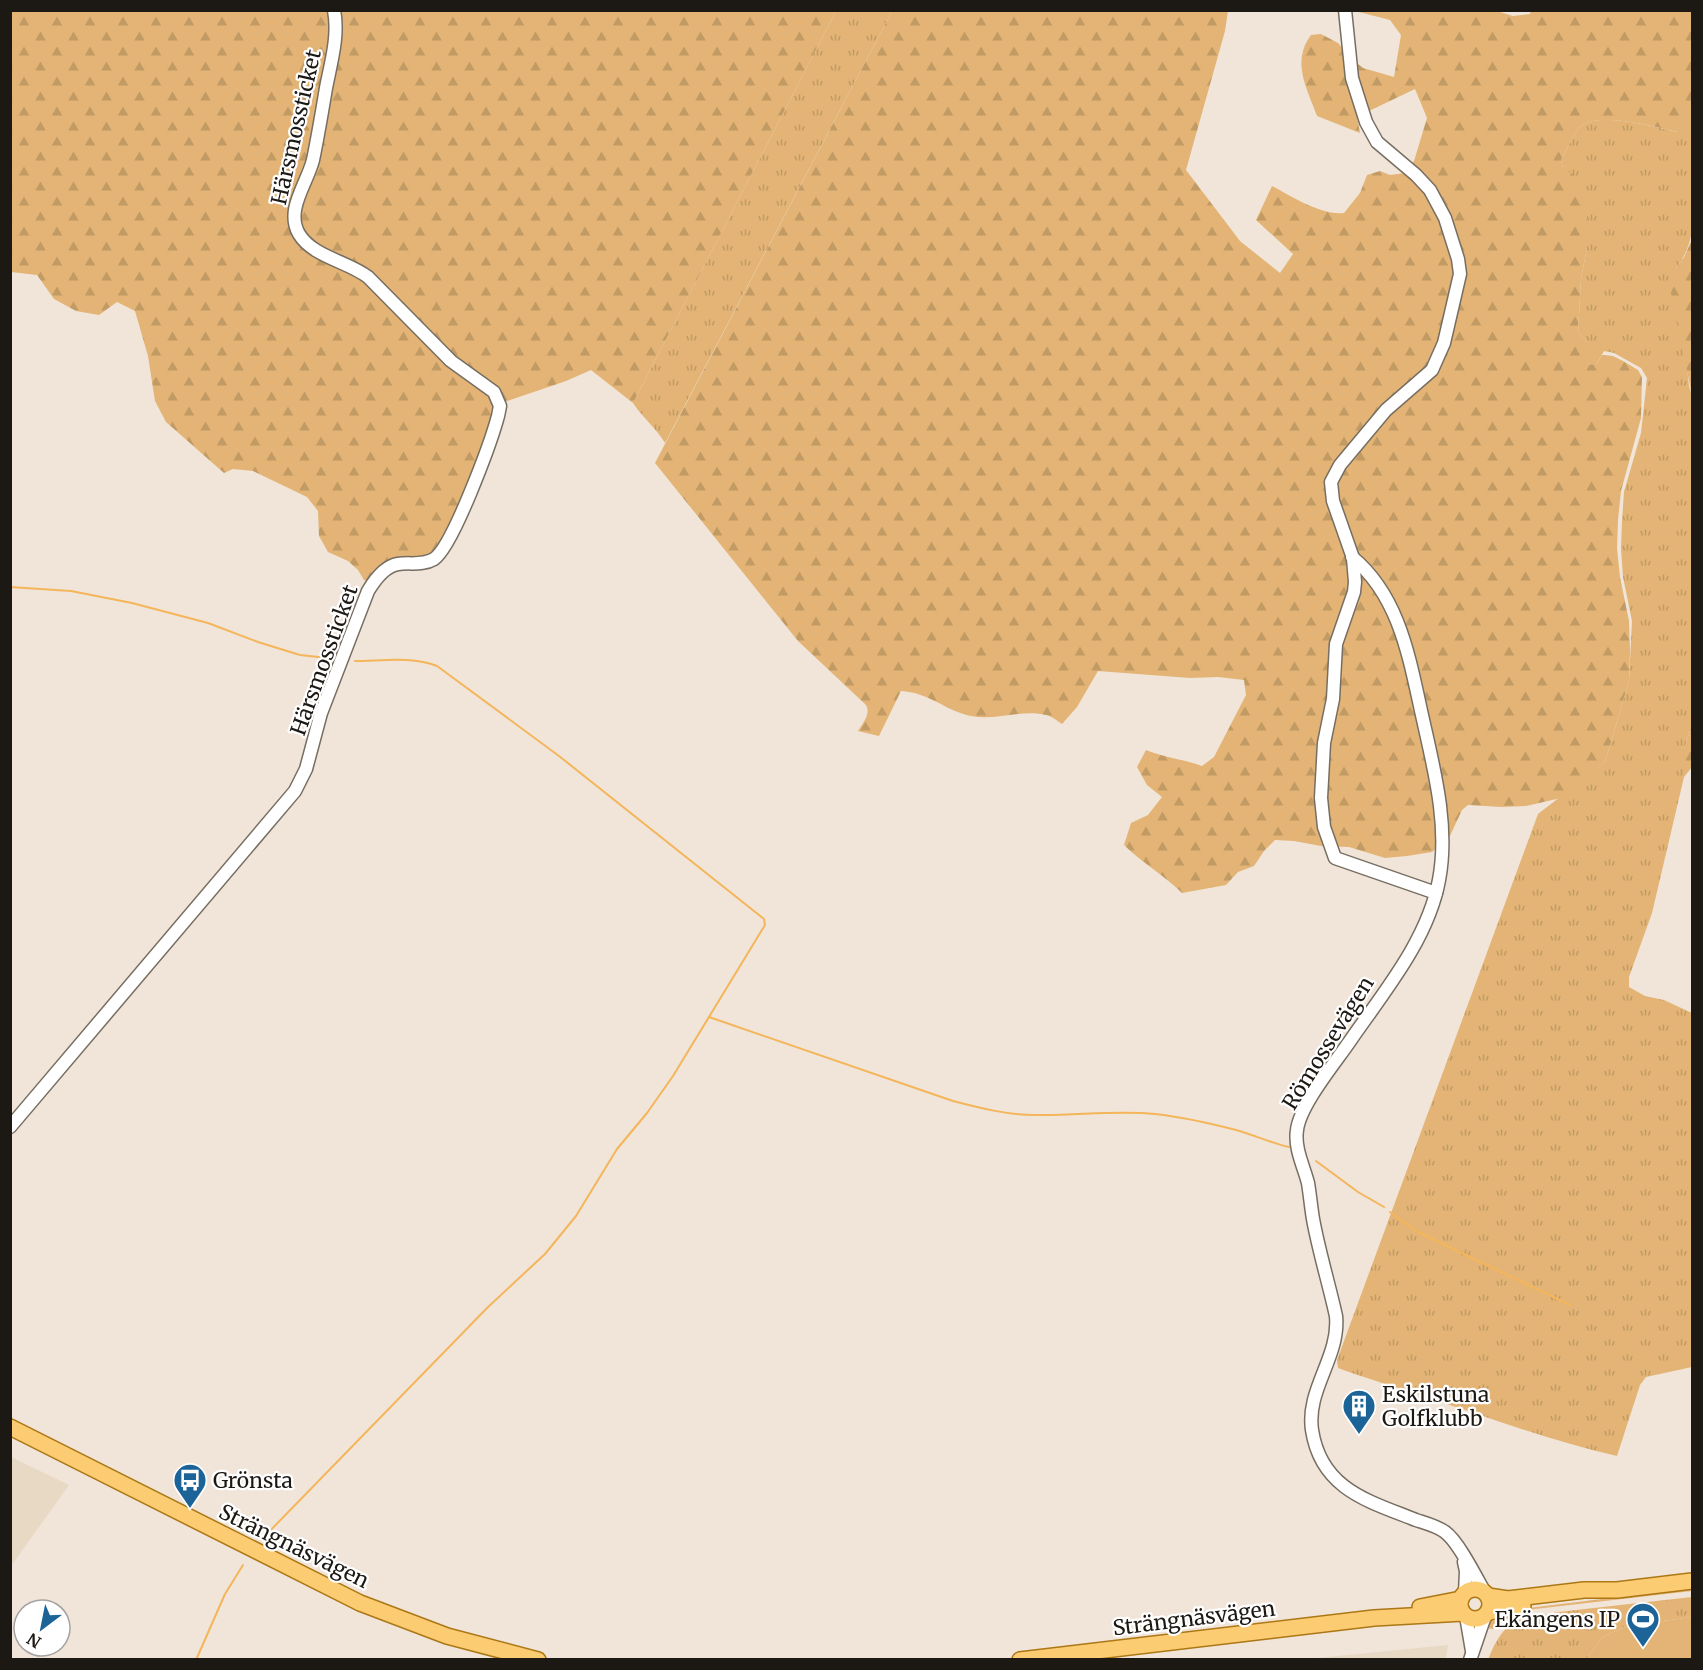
<svg xmlns="http://www.w3.org/2000/svg" width="1703" height="1670" viewBox="0 0 1703 1670" font-family="Merriweather,serif">
<style>
.built{fill:#e8d9c5}
.grass{fill:url(#grass-tufts)}
.forest{fill:url(#forest-firs)}
.park{fill:#e3b475}
.lines{fill:none;stroke-linecap:round;stroke-linejoin:round}
.stream{stroke:#f4b55b;stroke-width:2}
.minor-casing{stroke:#776e62;stroke-width:15}
.major-casing{stroke:#ac7715;stroke-width:18}
.minor{stroke:#fff;stroke-width:12}
.major{stroke:#fccc73;stroke-width:15}
.labels{text-anchor:middle;dominant-baseline:central;stroke-width:4.5;stroke-linejoin:round;paint-order:stroke}
.street-label{font-size:21px;fill:#1c1814;stroke:#fff}
.poi-label{font-size:21px;fill:#1c1814;stroke:#fff;text-anchor:start}
</style>
<defs>
<pattern id="grass-tufts" width="24" height="20" patternUnits="userSpaceOnUse" patternTransform="scale(1.5)"><rect width="24" height="20" fill="#e3b475"/><path d="M3 7l-1-3M5 7V3M7 7l1-3M15 17l-1-3M17 17v-4M19 17l1-3" fill="none" stroke="#c29a64"/></pattern>
<pattern id="forest-firs" width="22" height="20" patternUnits="userSpaceOnUse" patternTransform="scale(1.5)"><rect width="22" height="20" fill="#e3b475"/><path d="M5 1l3.5 6h-7zM16 11l3.5 6h-7z" fill="#c29a64"/></pattern>
</defs>
<rect width="100%" height="100%" fill="#f0e5d8"/>
<!-- built -->
<g class="built">
<path d="M11 1457 69 1485 11 1566Z"/>
<path d="M1448 1645 1446 1659H1307Z"/>
</g>
<!-- grass -->
<g class="grass">
<path d="M836 11H892L665 443C656 428 643 418 633 403Z"/>
<path d="M1692 106V230C1690 245 1685 256 1676 268L1689 386 1692 395V724L1684 749V777L1652 913 1629 977V987L1645 996 1664 1000 1692 1013V1367L1646 1377 1640 1385 1617 1456C1551 1441 1490 1418 1426 1397 1397 1387 1367 1379 1338 1368L1337 1360 1538 814 1605 762 1629 681 1632 621 1623 577 1621 549 1622 521 1624 492 1641 433 1647 378 1641 368 1614 353 1604 351 1596 365H1591L1588 362V343L1578 332 1581 279 1587 248V192L1563 168 1561 160C1567 150 1572 135 1580 127 1597 111 1656 127 1677 132Z"/>
<path d="M1692 1588V1591L1535 1609 1513 1615 1494 1629 1486 1628 1488 1620 1511 1610Z"/>
<path d="M1692 1597V1617L1626 1626 1603 1637 1586 1659 1488 1660C1494 1644 1503 1626 1519 1620L1558 1612Z"/>
</g>
<!-- forest -->
<g class="forest">
<path d="M1494 10 1513 16 1530 14 1531 10 1692 11V106L1678 132C1656 127 1597 111 1580 127 1572 135 1567 150 1561 160L1563 168 1582 180 1587 192V248L1581 279 1578 332 1588 343V362L1591 365H1596L1602 355 1613 356 1623 361 1638 370 1642 377 1641 418 1621 491 1618 520 1617 548 1620 577 1629 621 1630 652 1629 681 1605 762 1561 798 1526 806 1502 807 1468 805 1462 810 1449 838 1432 852 1407 856 1385 858 1349 847 1321 846 1294 841 1275 840 1264 851 1254 866 1238 872 1226 885 1182 893C1164 875 1142 863 1124 845L1131 823 1148 815 1162 797 1147 785 1137 767 1146 750C1166 758 1183 759 1202 766L1214 757 1246 695 1244 680 1218 677 1190 678 1098 671 1077 707 1062 724C1057 721 1052 716 1046 715 1022 709 996 721 971 716 946 711 928 692 901 691L879 736 858 731C863 723 871 714 866 705L798 641 655 463 892 11H1228L1225 31 1186 170 1240 241 1280 273 1293 254 1256 220 1272 186C1291 196 1322 216 1344 213L1360 193 1367 175 1380 171 1390 175 1405 173 1414 161 1427 118 1415 89 1369 111 1352 59 1363 68 1394 77 1401 35 1390 20 1355 11Z"/>
<path d="M10 11H333L335 17 304 182 297 234 352 268 494 399 497 414 440 552 407 562 372 582 364 580 358 570 348 561 328 552 319 536 318 511 307 497 253 471 233 469 224 473 166 422 155 401 148 356 135 311 117 302 99 315 76 311 54 299 37 275 11 272Z"/>
<path d="M338 11H836L633 403 591 370 566 381 504 402 455 360 367 271 330 255 302 232 298 221Z"/>
<path d="M1321 34 1338 43 1345 51 1360 133 1317 116C1307 88 1291 62 1311 35Z"/>
<path d="M1692 230V395L1671 293 1676 268 1684 257 1691 242Z"/>
<path d="M1692 724V767L1684 777V749Z"/>
</g>
<!-- park -->
<path class="park" d="M1692 1617V1659H1586L1603 1637 1626 1626Z"/>
<g class="lines">
<!-- stream -->
<g class="stream">
<path d="M10 587 71 591 132 603 208 623 258 642 300 655 337 659"/>
<path d="M709 1017 953 1101C980 1108 1007 1115 1035 1115 1075 1116 1115 1110 1155 1114 1182 1117 1209 1123 1236 1130 1254 1135 1271 1143 1289 1147"/>
<path d="M1316 1161 1358 1192 1384 1207"/>
<path d="M1390 1212 1416 1231 1570 1305"/>
<path d="M261 1540 488 1307 545 1254 576 1216 617 1149 647 1113 673 1076 765 925 764 919 559 756 437 666C412 656 381 661 355 661"/>
<path d="M196 1660 225 1594 243 1565"/>
</g>
<defs>
<g id="minor">
<path d="M1345 10 1352 78 1366 122 1377 142 1416 175 1430 190 1445 218 1458 259 1460 274 1444 343 1432 370 1386 410 1340 465 1331 482 1333 501 1353 558 1355 582 1354 592 1336 644 1333 699 1324 743 1321 798 1324 827 1335 858 1436 893"/>
<path d="M1352 557C1397 594 1408 651 1420 706 1432 762 1450 823 1439 880 1428 940 1383 993 1350 1041 1335 1063 1300 1105 1297 1130 1294 1148 1304 1167 1308 1183 1310 1195 1311 1207 1313 1219 1319 1252 1329 1284 1336 1316 1340 1357 1306 1389 1312 1430 1321 1489 1368 1501 1416 1520 1425 1523 1437 1526 1445 1532 1458 1541 1476 1577 1485 1593"/>
<path d="M10 1127 295 791 306 769 321 713 368 591C374 581 385 566 398 564 410 562 422 566 434 559 453 546 491 442 498 416L500 406 494 392 451 361 368 277C347 261 313 257 299 234 285 210 307 184 313 160 318 136 322 112 326 88 331 62 339 36 334 10"/>
<path d="M1464 1562 1466 1571 1465 1593"/>
<path d="M1466 1616 1472 1651"/>
<path d="M1470 1660 1485 1616"/>
</g>
<g id="major">
<path d="M10 1427 360 1603 447 1636 538 1660"/>
<circle cx="1475" cy="1604" r="15"/>
<path d="M1488 1596 1508 1599 1584 1590H1617L1692 1581"/>
<path d="M1420 1607 1461 1599"/>
<path d="M1488 1612 1523 1606"/>
<path d="M1020 1660 1374 1618 1463 1613"/>
</g>
</defs>
<!-- minor casing -->
<use href="#minor" class="minor-casing"/>
<!-- major casing -->
<use href="#major" class="major-casing"/>
<!-- minor -->
<use href="#minor" class="minor"/>
<!-- major -->
<use href="#major" class="major"/>
</g>
<!-- icons -->
<defs>
<symbol id="building-pin" viewBox="-11 -11 22 30"><path d="M0 17L-7.5 6A9.5 9.5 0 1 1 7.5 6Z" fill="#1c6498" stroke="#fff"/><path d="M-4-6H4V6H1V3H-1V6H-4ZM-2.5-4.3h1.7v1.8h-1.7ZM.8-4.3h1.7v1.8H.8ZM-2.5-1h1.7V.8h-1.7ZM.8-1h1.7V.8H.8Z" fill="#fff"/></symbol>
<symbol id="bus-pin" viewBox="-11 -11 22 30"><path d="M0 17L-7.5 6A9.5 9.5 0 1 1 7.5 6Z" fill="#1c6498" stroke="#fff"/><path d="M-5-6H5V4H4V6H2V4H-2V6H-4V4H-5ZM-3.5-4V0h7V-4ZM-3.5 1.2v1.5H-2V1.2ZM2 1.2v1.5H3.5V1.2Z" fill="#fff"/></symbol>
<symbol id="stadium-pin" viewBox="-11 -11 22 30"><path d="M0 17L-7.5 6A9.5 9.5 0 1 1 7.5 6Z" fill="#1c6498" stroke="#fff"/><path d="M0-5a6.5 5 0 1 0 0 10a6.5 5 0 1 0 0-10ZM-3.5-1.8h7v3.6h-7Z" fill="#fff"/></symbol>
</defs>
<g fill-rule="evenodd">
<use href="#building-pin" x="1340" y="1387" width="38" height="52"/>
<use href="#bus-pin" x="171" y="1461" width="38" height="52"/>
<use href="#stadium-pin" x="1624" y="1600" width="38" height="52"/>
</g>
<g class="labels">
<!-- street labels -->
<g class="street-label">
<text transform="translate(296 127) rotate(-77)">Härsmossticket</text>
<text transform="translate(324 660) rotate(-70)">Härsmossticket</text>
<text transform="translate(1328 1043) rotate(-58)">Römossevägen</text>
<text transform="translate(294 1546) rotate(26)">Strängnäsvägen</text>
<text transform="translate(1194 1618) rotate(-7)">Strängnäsvägen</text>
</g>
<!-- poi labels -->
<g class="poi-label">
<text x="1382" y="1394">Eskilstuna<tspan x="1382" dy="24">Golfklubb</tspan></text>
<text x="213" y="1480">Grönsta</text>
<text x="1620" y="1619" text-anchor="end">Ekängens IP</text>
</g>
</g>
<!-- border -->
<rect width="1703" height="1670" fill="none" stroke="#1c1814" stroke-width="24"/>
<!-- north arrow -->
<g transform="translate(42 1628) rotate(212)"><circle r="28" fill="#ffffff" stroke="#a4a3a1" stroke-width="1.5"/>
<path d="M0-4.5L10 22L0 15L-10 22Z" fill="#1c6498"/>
<text y="-9" font-size="16" font-weight="bold" text-anchor="middle" fill="#1c1814">N</text>
</g>
</svg>
